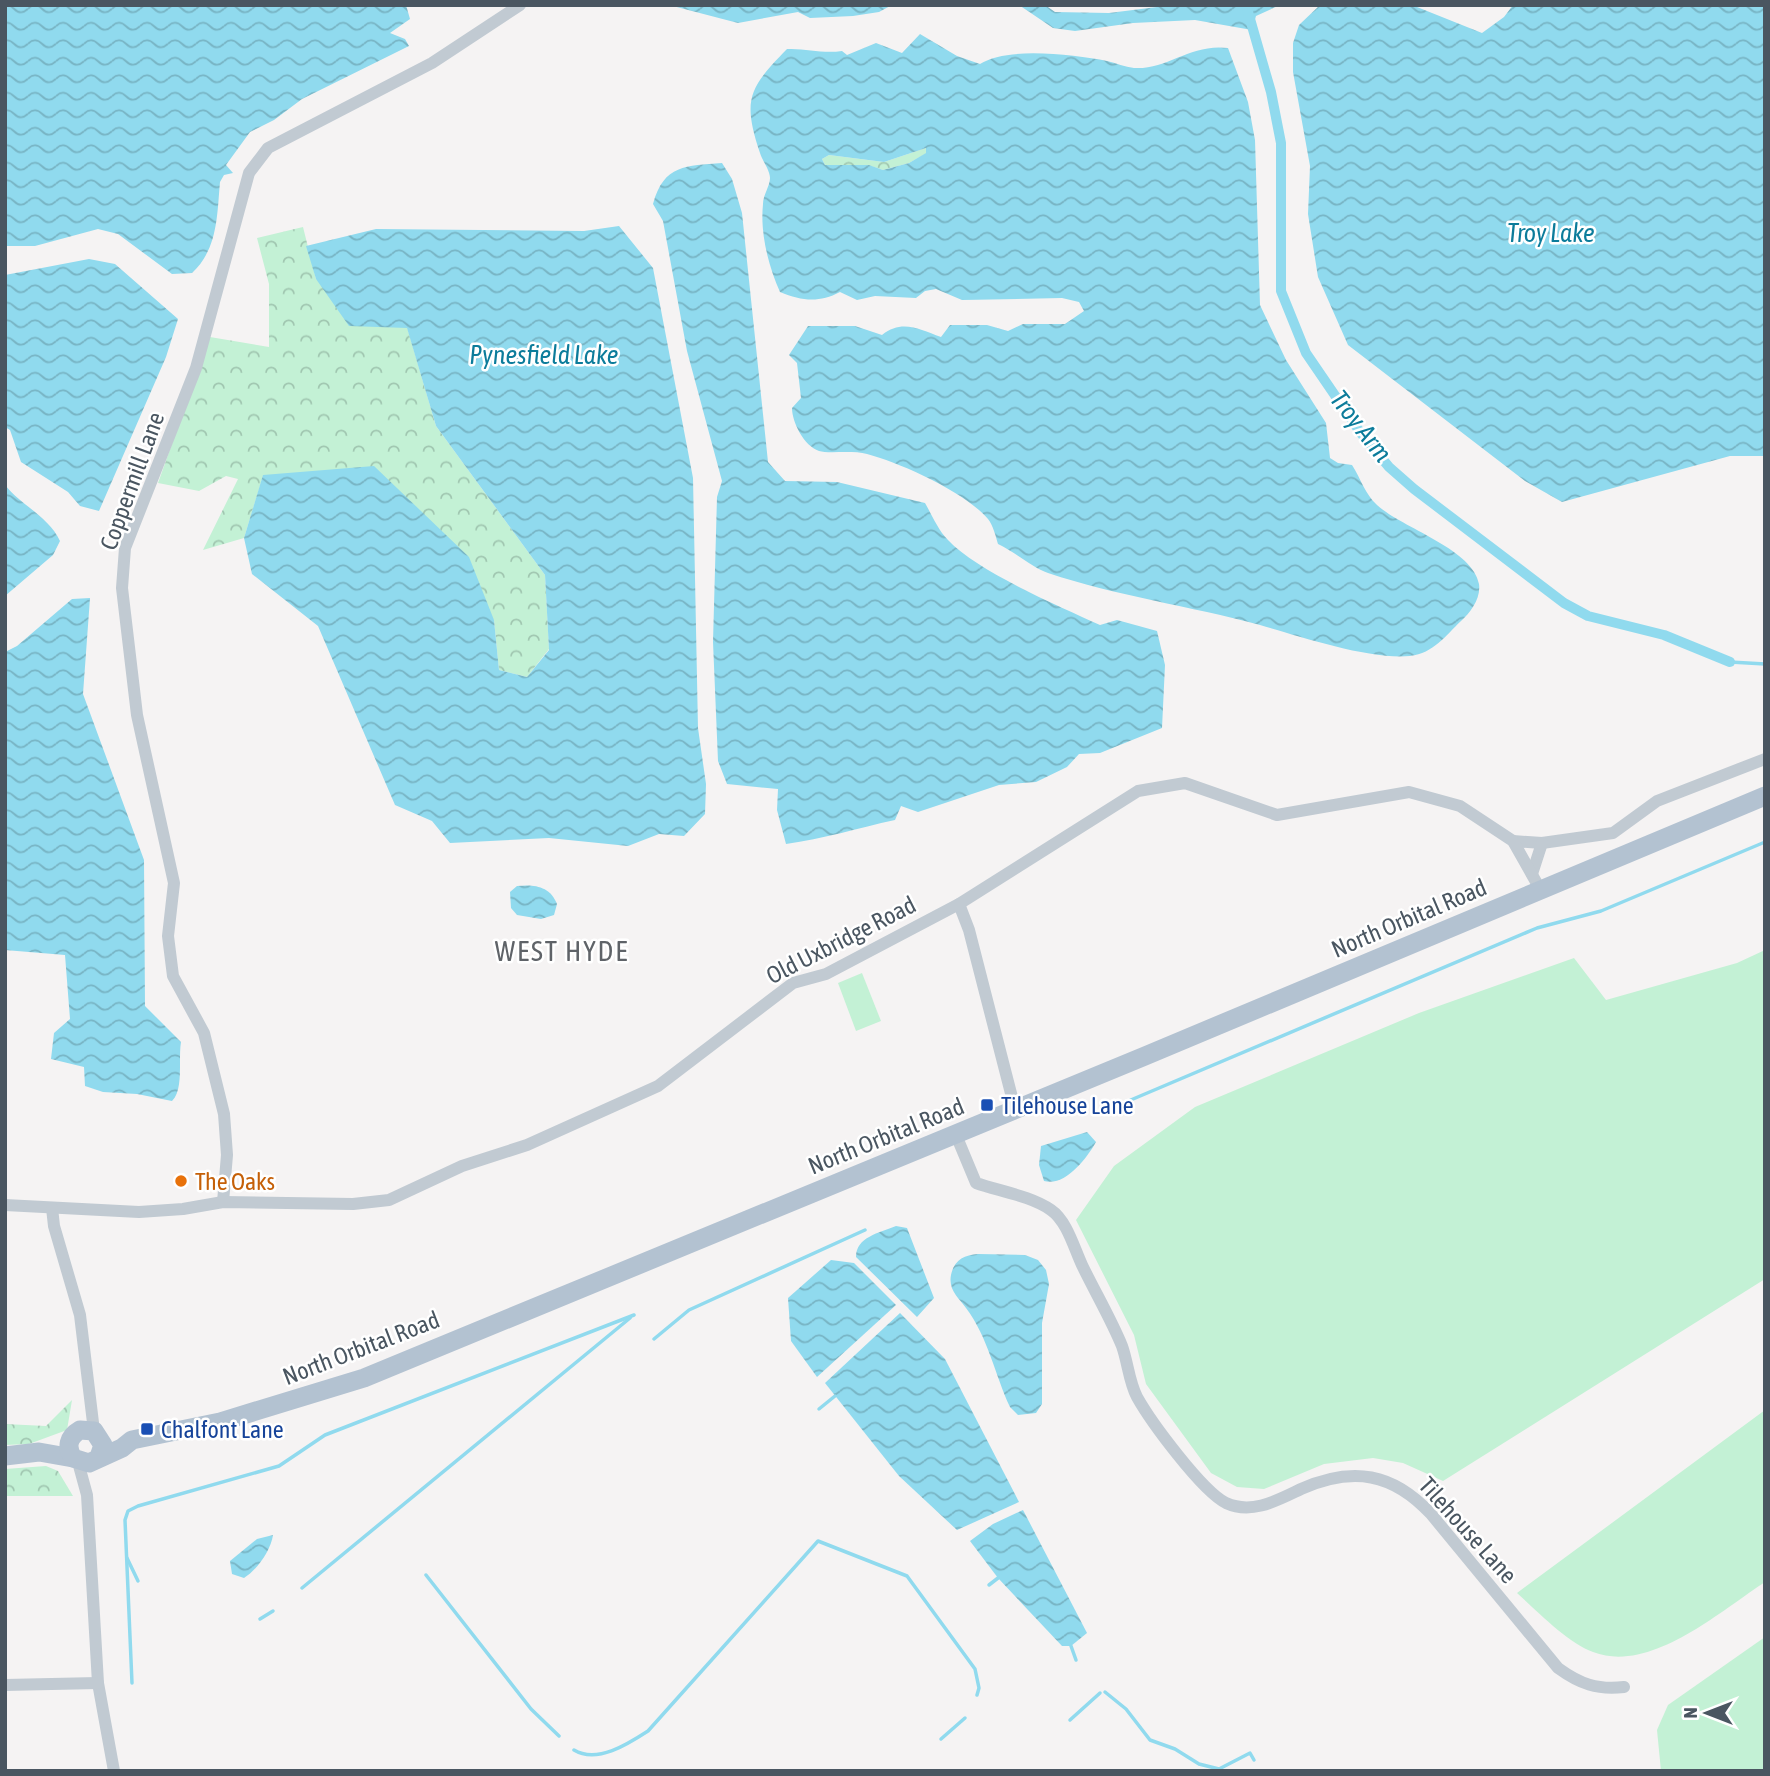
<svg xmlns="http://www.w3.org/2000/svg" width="1770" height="1776" viewBox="0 0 1770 1776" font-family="'Asap Condensed',sans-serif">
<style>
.green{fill:#c3f1d5}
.forest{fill:url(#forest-crowns)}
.water{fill:url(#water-waves);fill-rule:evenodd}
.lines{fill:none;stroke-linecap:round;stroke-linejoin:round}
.stream{stroke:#90daee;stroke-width:3.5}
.canal{stroke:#90daee;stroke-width:10}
.street{stroke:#c1cad2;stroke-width:12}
.primary{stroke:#b3c2d1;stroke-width:19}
.transit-dot{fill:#1a4fb4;stroke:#fff;stroke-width:2.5}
.food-dot{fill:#e8710a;stroke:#fff;stroke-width:2.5}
.labels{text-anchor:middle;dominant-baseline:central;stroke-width:5;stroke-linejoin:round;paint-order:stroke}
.street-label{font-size:24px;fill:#4a5661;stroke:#fff}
.transit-label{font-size:24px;fill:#164399;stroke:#fff;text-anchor:start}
.food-label{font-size:24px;fill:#c56008;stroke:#fff;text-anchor:start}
.water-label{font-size:26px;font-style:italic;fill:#0c7c9b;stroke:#fff}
.quarter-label{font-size:28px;letter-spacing:2px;fill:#5f6368;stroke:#fff}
</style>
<defs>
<pattern id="forest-crowns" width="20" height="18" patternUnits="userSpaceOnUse" patternTransform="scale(1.75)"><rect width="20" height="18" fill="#c3f1d5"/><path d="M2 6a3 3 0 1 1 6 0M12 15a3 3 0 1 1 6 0" fill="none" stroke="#a0c6b0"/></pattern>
<pattern id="water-waves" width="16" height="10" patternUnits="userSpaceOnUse" patternTransform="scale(1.75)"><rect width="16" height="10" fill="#90daee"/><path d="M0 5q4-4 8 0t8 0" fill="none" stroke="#78b4c4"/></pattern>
</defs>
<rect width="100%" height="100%" fill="#f5f3f3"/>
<!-- green -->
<g class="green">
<path d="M1765 950V1279L1443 1481 1403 1463 1373 1458 1324 1464 1264 1489 1237 1487 1211 1473 1146 1384 1134 1335 1076 1220 1114 1166 1195 1107 1419 1013 1574 958 1606 1000 1737 963Z"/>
<path d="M862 973 881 1021 856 1031 838 983Z"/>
<path d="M1765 1410V1582C1719 1612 1650 1674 1593 1652 1568 1643 1537 1611 1517 1593Z"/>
<path d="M1765 1637V1771H1661L1657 1730 1668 1705Z"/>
</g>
<!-- forest -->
<g class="forest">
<path d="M926 148 927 153 909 163 883 170 868 165H825L822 159 829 155 884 162Z"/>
<path d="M303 227 316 279 407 327 436 426 545 575 549 649 527 677 499 670 494 620 263 476 244 538 203 550 238 479 226 476 199 491 158 483 210 337 269 347V284L257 238Z"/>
<path d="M72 1400 67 1430 29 1444 5 1445V1424L46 1426Z"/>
<path d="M46 1466 58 1471 73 1496H5V1469Z"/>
</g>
<!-- water -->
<g class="water">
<path d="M5 5H406L410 19 390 33 405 39 409 46 302 99 274 120 250 132 226 165 233 173 224 175 220 182C217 215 218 249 192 273L172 274 118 234 98 229 35 246H5Z"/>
<path d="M669 5H892L879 12 853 16 810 18 798 12 738 23Z"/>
<path d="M1019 5H1045L1055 12 1109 13 1173 5H1280L1256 16 1252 30 1195 20 1133 23 1075 31 1053 28Z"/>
<path d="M1320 5H1412L1482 33 1504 17 1513 5H1765V456H1730L1562 502 1525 481 1348 345 1318 277 1308 214 1310 166 1293 72V43L1299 25Z"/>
<path d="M920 34 957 56 980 64C1008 46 1074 55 1107 61 1116 63 1125 67 1134 68 1167 70 1191 43 1228 48L1248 102 1255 140 1260 305 1286 360 1326 423 1330 458 1338 463 1352 465C1361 479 1365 494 1377 505 1402 528 1473 549 1479 584 1481 598 1471 612 1461 621 1445 636 1434 653 1410 656 1370 660 1299 636 1260 625 1190 606 1117 596 1048 573 1033 568 1015 552 998 544 996 537 993 525 988 519 965 492 901 463 867 454 852 450 828 454 819 451 804 446 792 422 792 408L801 398 797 363 789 355 808 326H855L882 335C902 319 919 329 941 337L950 325H987L1008 331 1023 324H1065L1084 311 1079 302 1062 298 962 300 936 289 925 291 916 298 875 296 857 300 840 292C819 303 802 301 780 292 768 265 760 233 763 204 763 195 770 186 770 178 770 170 762 160 760 153 742 99 749 88 787 49 806 48 822 54 842 51L847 55 876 43 902 53ZM926 148V153L909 163 883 170 869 165H825L822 159 829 155 884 162Z"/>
<path d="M722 163 732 179 742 213 768 462 785 481 837 482 925 503C932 515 938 530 948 540 978 572 1059 606 1100 625L1117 620 1157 631 1165 665 1162 728 1100 753 1079 754 1067 767 1036 782 999 785 918 812 901 806 895 820C858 828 823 839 786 844L777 810 778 789 727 784 718 761 713 642 717 497 722 481 687 351 663 221 653 204C664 164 686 166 722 163Z"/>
<path d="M619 226 653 268 693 478 698 728 706 784 705 814 684 836 659 834 628 846 549 838 450 843 432 821 395 805 318 626 252 574 244 538 263 475 374 466 469 557 494 620 499 670 527 677 549 650 545 575 436 426 407 328 349 326 316 279 306 246 376 229 584 231Z"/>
<path d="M89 259 115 264 178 319 166 357 99 511 80 506 68 492 21 462 10 430 5 427V275Z"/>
<path d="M5 485C22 506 49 517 60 541L53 555 5 596Z"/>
<path d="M90 598 83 694 144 860 145 1006 181 1042C178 1059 184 1089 172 1101L137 1094 103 1092 85 1086 84 1067 51 1059 54 1033 70 1019 65 955 5 950V652L17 646 72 599Z"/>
<path d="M517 886C534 884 550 886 557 904L554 915 541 919 517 915 511 908 510 892Z"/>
<path d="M1087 1132 1096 1142C1087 1158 1065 1187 1044 1181L1039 1165 1041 1146Z"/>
<path d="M896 1226 907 1228 934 1298 917 1317 856 1257C856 1237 879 1233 896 1226Z"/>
<path d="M978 1254 1025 1255 1038 1260 1046 1270 1049 1284 1042 1323V1404L1036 1413 1018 1415 1010 1407C995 1375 988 1337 966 1308 959 1298 948 1290 951 1275 954 1260 964 1255 978 1254Z"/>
<path d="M831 1260 854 1263 896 1305 817 1377 791 1341 788 1298Z"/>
<path d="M900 1313 945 1359 1019 1502 957 1530 899 1476 825 1383Z"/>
<path d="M1023 1510 1087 1633 1071 1646H1062L998 1578 970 1541 993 1524Z"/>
<path d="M273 1535C271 1550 257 1570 244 1578L232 1574 230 1561 257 1539Z"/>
</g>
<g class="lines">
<!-- stream -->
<g class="stream">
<path d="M1730 662 1765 664"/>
<path d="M1126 1102 1537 928 1601 911 1765 842"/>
<path d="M654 1339 689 1310 865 1230"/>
<path d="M819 1409 835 1396"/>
<path d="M127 1558 138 1581"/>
<path d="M426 1575 531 1709 559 1736"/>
<path d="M989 1585 998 1578"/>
<path d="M302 1588 630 1318"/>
<path d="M260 1619 273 1611"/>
<path d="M1071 1646 1076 1660"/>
<path d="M132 1683 125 1520 128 1511 138 1506 279 1466 325 1435 634 1315"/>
<path d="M1105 1692 1126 1709 1150 1740 1175 1749 1199 1764 1219 1769 1250 1753 1254 1760"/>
<path d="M1070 1720 1100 1693"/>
<path d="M941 1739 965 1718"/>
<path d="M574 1750C597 1764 628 1744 648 1731L818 1541 907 1576 975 1669 979 1688 977 1695"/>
</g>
<!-- canal -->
<path class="canal" d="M1246 5 1271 92 1281 143V291L1306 353 1360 432 1389 467 1414 489 1564 603 1588 616 1664 635 1730 662"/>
<!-- street -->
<g class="street">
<path d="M1513 841 1542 843 1613 833 1657 801 1765 759"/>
<path d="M1532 874 1542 843"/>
<path d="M959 904 969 930 1015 1109"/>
<path d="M956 1135 976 1183C999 1191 1031 1196 1051 1210 1067 1221 1074 1248 1082 1265 1095 1292 1111 1319 1122 1346 1128 1363 1129 1382 1137 1397 1151 1422 1202 1491 1226 1503 1252 1515 1278 1500 1301 1489 1353 1466 1393 1473 1431 1514L1558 1668C1580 1684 1597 1690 1624 1687"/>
<path d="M223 1202 227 1155 224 1114 204 1033 173 976 168 936 174 883 137 715 122 588 125 548 196 368 249 173 268 148 432 63 520 5"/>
<path d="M5 1205 139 1212 183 1209 223 1202 353 1204 389 1200 462 1166 527 1145 658 1086 793 983 826 974 959 904 1138 791 1185 783 1277 815 1409 792 1460 806 1513 841 1540 889"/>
<path d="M52 1208 54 1226 80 1315 94 1431"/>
<path d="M78 1462 87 1495 98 1683 114 1771"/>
<path d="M5 1685 98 1683"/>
</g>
<!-- primary -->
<g class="primary">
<path d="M5 1456 39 1452 73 1458"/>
<path d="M99 1457 103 1445 94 1431 80 1430C68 1437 66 1447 73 1458L89 1463 122 1448 132 1440 220 1422 364 1378 1145 1056 1765 796"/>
</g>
</g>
<!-- markers -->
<g class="transit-dot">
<rect x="980" y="1098" width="14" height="14" rx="3.5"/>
<rect x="140" y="1422" width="14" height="14" rx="3.5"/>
</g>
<circle class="food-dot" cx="181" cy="1181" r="7"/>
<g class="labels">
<!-- street labels -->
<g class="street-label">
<text transform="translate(132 481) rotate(-70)">Coppermill Lane</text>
<text transform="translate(1409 918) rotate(-23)">North Orbital Road</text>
<text transform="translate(841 940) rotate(-27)">Old Uxbridge Road</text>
<text transform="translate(886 1136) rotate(-22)">North Orbital Road</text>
<text transform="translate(361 1348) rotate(-21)">North Orbital Road</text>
<text transform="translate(1468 1530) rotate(48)">Tilehouse Lane</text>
</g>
<!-- transit labels -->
<g class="transit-label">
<text x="1001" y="1105">Tilehouse Lane</text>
<text x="161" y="1429">Chalfont Lane</text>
</g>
<!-- food labels -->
<g class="food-label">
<text x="195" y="1181">The Oaks</text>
</g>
<!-- water labels -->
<g class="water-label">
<text x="1551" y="233">Troy Lake</text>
<text x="544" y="355">Pynesfield Lake</text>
<text transform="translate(1361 426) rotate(52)">Troy Arm</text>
</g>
<!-- quarter labels -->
<g class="quarter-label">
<text x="562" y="951">WEST HYDE</text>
</g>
</g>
<!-- border -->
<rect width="1770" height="1776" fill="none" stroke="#4a5661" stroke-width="14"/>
<!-- north arrow -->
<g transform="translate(1707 1713) rotate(270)" stroke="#ffffff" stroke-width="5" paint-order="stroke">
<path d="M0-5L12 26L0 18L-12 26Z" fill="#4a5661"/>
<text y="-10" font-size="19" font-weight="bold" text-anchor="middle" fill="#4a5661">N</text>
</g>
</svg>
